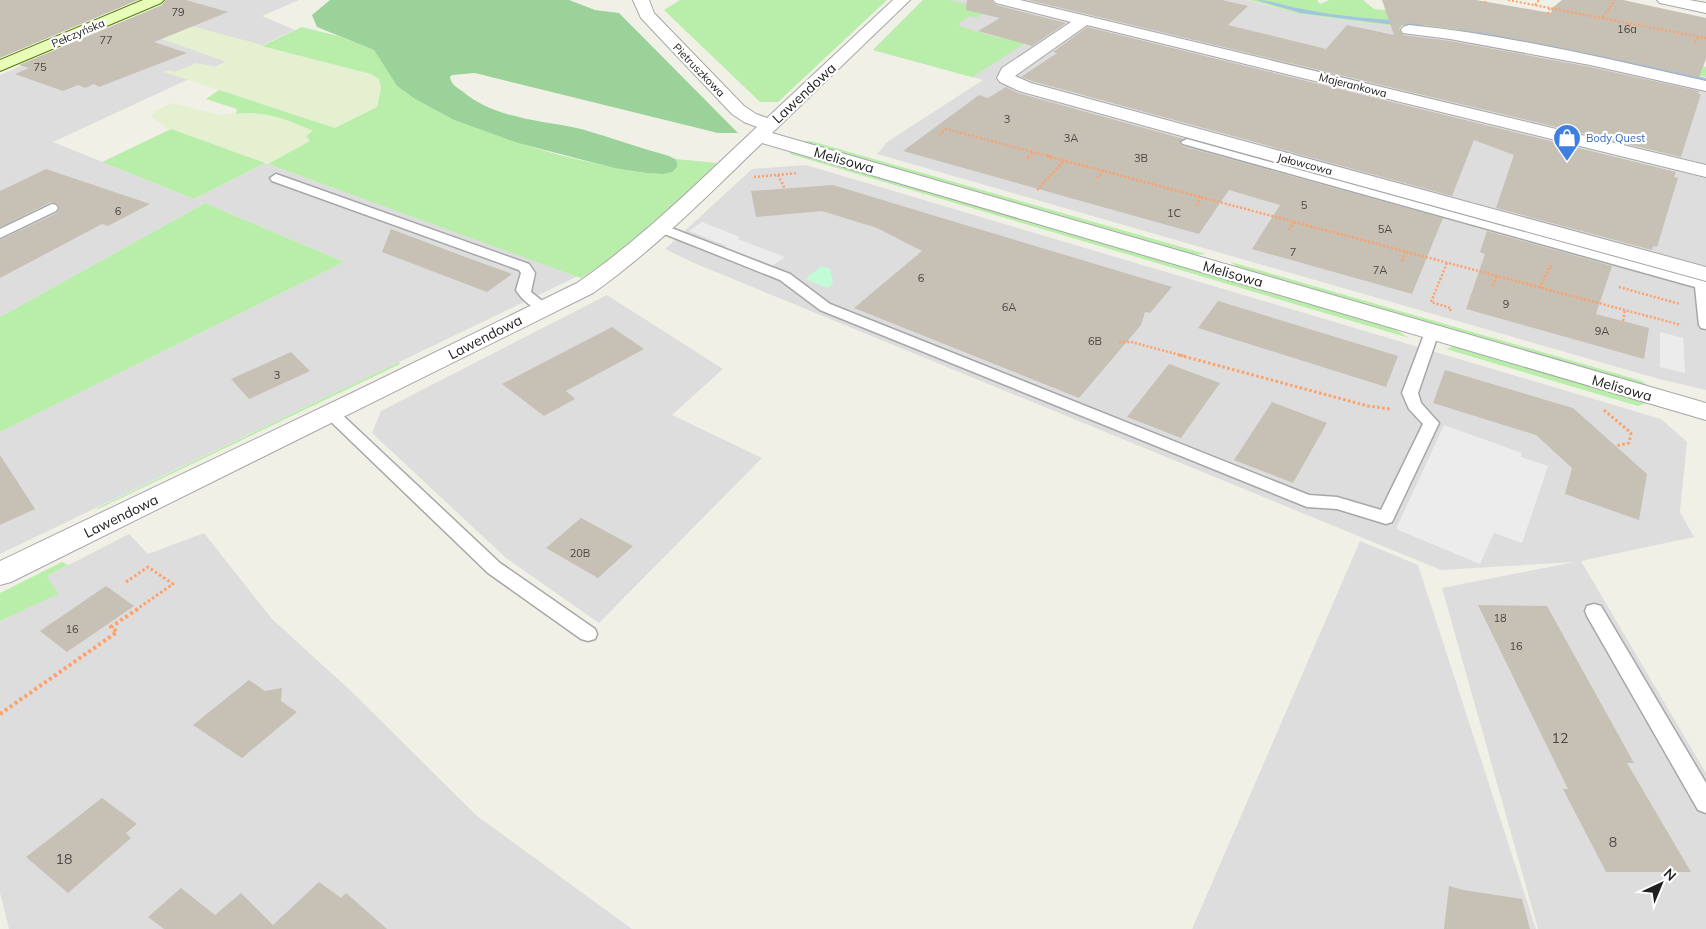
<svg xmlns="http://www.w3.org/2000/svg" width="1706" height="929" viewBox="0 0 1706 929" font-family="Mulish,sans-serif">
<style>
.residential{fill:#dedddd}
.farmland{fill:#e5f0d0}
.grass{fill:#b9edaa}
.forest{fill:#9ad299}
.park{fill:#c1fcd6}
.parking{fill:#ececec}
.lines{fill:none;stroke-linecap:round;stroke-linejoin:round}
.stream{fill:#a4c3e0;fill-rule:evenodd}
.building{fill:#c6c0b5}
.service-casing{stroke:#a7a7a7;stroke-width:3}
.minor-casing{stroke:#a7a7a7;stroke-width:2}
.secondary-casing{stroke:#4f7e00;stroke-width:2}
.path-far3{stroke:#ffa069;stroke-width:2;stroke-dasharray:2 2;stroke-linecap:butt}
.path-far2{stroke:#ffa069;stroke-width:2.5;stroke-dasharray:2 2;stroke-linecap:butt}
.path-far1{stroke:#ffa069;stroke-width:3;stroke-dasharray:2.5 2.5;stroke-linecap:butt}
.path{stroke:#ffa069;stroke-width:4;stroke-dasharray:3 3;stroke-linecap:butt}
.service{fill:#fff;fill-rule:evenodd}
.minor{fill:#fff;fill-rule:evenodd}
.secondary{fill:#e7fdb8;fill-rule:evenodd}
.labels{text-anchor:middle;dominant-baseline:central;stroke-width:4.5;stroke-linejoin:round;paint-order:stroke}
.number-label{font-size:11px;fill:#4a4845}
.far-street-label{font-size:11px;fill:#202020;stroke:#fff}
.far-shop-label{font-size:11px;fill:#366cbe;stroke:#fff;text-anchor:start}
.street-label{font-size:14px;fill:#202020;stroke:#fff}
.near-number-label{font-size:14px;fill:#4a4845}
</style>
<rect width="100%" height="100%" fill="#f1f0e6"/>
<!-- residential -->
<g class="residential">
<path d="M176 0H299L262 16 295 30 53 142 194 199 265 163 578 276 0 554V432L344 262 205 203 0 317V75Z"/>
<path d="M923 0H1246L1300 14 1386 25 1441 29 1706 82V390L1659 379 877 154 887 142 983 80 873 50Z"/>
<path d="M806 165 1661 419 1687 442 1680 512 1694 537 1581 561 1706 773V929H1538L1442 588 1575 562 1441 570 694 263 665 249 752 169Z"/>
<path d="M607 295 723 369 672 415 762 458 599 623 506 558 372 433 381 411Z"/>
<path d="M204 533 272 619 352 692 477 816 632 929H9L0 893V621L57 594 47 576 129 534 148 554Z"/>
<path d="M1360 541 1418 565 1536 929H1192Z"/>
</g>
<!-- farmland -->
<g class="farmland">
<path d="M191 26 371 74 379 79 381 88 377 107 335 128 164 72 169 70 175 72 196 63 217 67 227 62 159 38Z"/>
<path d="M172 103 219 115 249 112 268 114 314 131 311 141 268 164 166 128 153 118 151 116 155 111Z"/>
</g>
<!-- grass -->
<g class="grass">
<path d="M680 0H887L778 102H760L664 10Z"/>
<path d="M923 0H949L983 8 986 11 976 18 970 16 960 22 959 26 999 38 1027 20 1052 26 972 77 873 50Z"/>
<path d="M1249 0H1317L1320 4 1329 0H1363L1374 9 1438 14 1606 45 1706 67V77L1495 33 1489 38 1441 28 1386 25 1300 14Z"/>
<path d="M302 27 338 36 374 50 397 86 415 99 454 120 518 143 559 155 614 168 646 173 663 174 677 162 675 159 718 163C674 203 631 246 581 278L268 164 310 141 306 136 313 131C288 120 264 110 236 114L237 109 206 99 219 90 335 128 377 107 381 88 379 79 371 74 262 46Z"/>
<path d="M171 129 265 163 194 199 102 162Z"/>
<path d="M801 141H811L1206 254 1193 255Z"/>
<path d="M789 150 1395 329 1409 338 790 154Z"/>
<path d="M205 203 344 262 0 432V317Z"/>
<path d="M1231 262 1642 381 1649 387 1237 267Z"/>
<path d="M1451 347H1458L1647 403 1638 406 1446 349Z"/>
<path d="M399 362 400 364 98 509 97 508Z"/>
<path d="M62 562 68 565 47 576 58 594 0 621V593Z"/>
</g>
<!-- forest -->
<path class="forest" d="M330 0H569L595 10 619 13 738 133H718L475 73 452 75 450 77C451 84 456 87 462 91 495 119 540 120 581 129 610 137 639 148 669 156L675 159 677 162V167L672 172 663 174 646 173 614 168 518 143 454 120 415 99 397 86 374 50 317 27 312 15Z"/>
<!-- park -->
<path class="park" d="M822 266 830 269 833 283 828 288 805 279Z"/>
<!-- parking -->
<g class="parking">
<path d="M702 222 740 237 738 239 785 257 772 266 725 247 727 246 689 231Z"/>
<path d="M1660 332 1683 338 1685 373 1660 367Z"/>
<path d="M1444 425 1522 453 1521 457 1548 466 1522 543 1494 533 1480 564 1396 529Z"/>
</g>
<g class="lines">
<!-- stream -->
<g class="stream">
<path d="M1256 0C1272 0 1287 7 1302 9 1342 17 1383 20 1423 22L1426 24 1423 26 1387 24 1301 13Z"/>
<path d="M1460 27 1640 62 1706 78V82L1640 66 1458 30 1457 29Z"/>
</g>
</g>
<!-- building -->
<g class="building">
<path d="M0 0H138L0 58Z"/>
<path d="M166 0H186L228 12 154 42 187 53 99 87 94 84 85 88 78 85 63 91 15 74 29 68 19 65 162 5Z"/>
<path d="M967 0H991L996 5 1066 23 1032 46 978 31 1000 18 966 10Z"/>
<path d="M1028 0H1222L1248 6 1228 25 1326 49 1347 25 1394 35 1382 0H1476L1551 13 1552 8 1562 0H1623L1706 18V59L1699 77 1559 47 1484 33 1409 23 1402 25 1399 29 1403 35 1450 41 1590 67 1699 91 1698 94H1701L1681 157Z"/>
<path d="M1087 27 1676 172 1674 177 1678 178 1657 247 1653 246 1652 250 1496 208 1514 155 1474 140 1452 196 1032 81 1021 77 1057 53 1053 52Z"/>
<path d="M1006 87 1018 93 1184 139 1179 142 1182 146 1443 218 1412 294 1252 249 1280 205 1229 190 1199 234 903 151 979 95 988 98Z"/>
<path d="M46 169 150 204 108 226 102 224 0 278V240L57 213 60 209 58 204 51 202 0 227V191Z"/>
<path d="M833 185 932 215 1172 287 1150 313 1145 312 1141 325 1079 398 854 308 922 251 877 228 822 211 756 217 751 191Z"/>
<path d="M391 229 460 255 512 274 487 292 382 252Z"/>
<path d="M1487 231 1612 266 1596 314 1649 328 1644 359 1466 309 1485 254 1480 252Z"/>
<path d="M1218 301 1398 356 1386 387 1198 328Z"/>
<path d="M612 327 644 349 566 391 575 399 544 416 502 384Z"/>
<path d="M291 352 310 371 249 399 231 379Z"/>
<path d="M1169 364 1220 383 1181 438 1127 417Z"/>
<path d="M1445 370 1573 408 1647 474 1639 520 1565 494 1572 468 1536 435 1433 403Z"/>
<path d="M1272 402 1327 423 1293 483 1234 460Z"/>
<path d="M0 455 35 509 0 525Z"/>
<path d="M581 518 633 546 598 578 546 548Z"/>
<path d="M106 586 134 606 67 652 40 631Z"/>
<path d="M1478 605 1547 606 1634 763H1627L1691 872H1606L1563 789H1568Z"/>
<path d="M249 680 265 691 282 688 281 701 297 712 242 758 193 725Z"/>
<path d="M102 798 137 824 126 833 131 838 68 893 26 857Z"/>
<path d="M319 882 341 898 346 893 387 929H164L148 917 181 888 215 915 241 893 273 925Z"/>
<path d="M1449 886 1463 890 1522 899 1530 929H1444Z"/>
</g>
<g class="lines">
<defs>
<g id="service">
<path d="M1187 139 1706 282V329L1701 328 1699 325 1695 287 1183 144 1181 142Z"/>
<path d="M276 174 529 264 535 273 531 292 551 308 544 312C534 310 521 299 516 290L521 273 519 270 272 181 270 178Z"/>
<path d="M52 204 56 205 58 208 56 211 0 238V229Z"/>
<path d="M659 226 674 229 790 274 830 304 1309 495 1337 497 1381 510 1423 424 1409 409 1402 393 1425 332 1427 329H1437L1439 332 1418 393 1421 403 1439 423 1392 522 1386 524 1337 509 1307 507 820 310 780 280 667 235 655 233 653 230Z"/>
<path d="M331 408 336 409 500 563 595 629 597 634 595 639 588 641 581 639 488 573 326 417 323 413 326 409Z"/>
<path d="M1594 604 1601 606 1706 783V813L1698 810 1587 616 1585 611 1587 606Z"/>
</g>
<g id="minor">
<path d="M633 0H649L654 13 744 106 756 114 767 118 893 0H910L772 133 1706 403V420L762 143C708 195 655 249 593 293L11 582 0 585V561L354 392 577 283C643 238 699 181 757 127L744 122 732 114 641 18Z"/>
<path d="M993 0H1020L1706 165V177L1087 25 1015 76 1031 83 1706 267V281L1019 91 1000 82 997 78 1002 68 1071 22 996 3Z"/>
<path d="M1657 0H1689L1706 3V13L1660 3Z"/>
<path d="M1409 25C1509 35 1608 59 1706 81V91L1590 65 1450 39 1403 33 1401 30 1403 27Z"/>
</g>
<path id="secondary" d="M143 0H164L161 3 0 71V60Z"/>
</defs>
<!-- service casing -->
<use href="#service" class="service-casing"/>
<!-- minor casing -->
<use href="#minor" class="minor-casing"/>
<!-- secondary casing -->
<use href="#secondary" class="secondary-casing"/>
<!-- path-far3 -->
<g class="path-far3">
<path d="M1508 0 1706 38"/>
<path d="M1485 3 1486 0"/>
<path d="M1535 5 1539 0"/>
<path d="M1548 14 1550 7"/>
<path d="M1603 17 1615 0"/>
<path d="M1627 29 1630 22"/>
<path d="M1695 43 1698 37"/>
<path d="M939 135 946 129 1052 157"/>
<path d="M1028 157 1033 152"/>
</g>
<!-- path-far2 -->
<g class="path-far2">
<path d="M1047 156 1681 325"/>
<path d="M1027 159 1030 156"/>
<path d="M778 175 785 189"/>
<path d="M754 177 798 173"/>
<path d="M1097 178 1103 171"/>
<path d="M1037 190 1065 160"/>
<path d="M1196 205 1202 197"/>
<path d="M1289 230 1294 222"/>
<path d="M1402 261 1405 252"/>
<path d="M1447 263 1431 302 1451 308 1450 311"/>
<path d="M1493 286 1497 276"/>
<path d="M1619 287 1680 304"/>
<path d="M1540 288 1550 266 1553 267"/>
<path d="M1623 321 1625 310"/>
<path d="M1119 342H1131L1184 356"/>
</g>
<!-- path-far1 -->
<g class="path-far1">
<path d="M1179 355 1368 406 1390 409"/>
<path d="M1604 410 1631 433 1629 443 1615 446"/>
<path d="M126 582 148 567 173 584 137 609"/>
</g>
<!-- path -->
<path class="path" d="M0 714 117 632 111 627 139 608"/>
<!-- service -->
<use href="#service" class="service"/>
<!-- minor -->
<use href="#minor" class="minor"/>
<!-- secondary -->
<use href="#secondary" class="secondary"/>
</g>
<!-- icons -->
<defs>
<symbol id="shop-pin" viewBox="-11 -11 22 30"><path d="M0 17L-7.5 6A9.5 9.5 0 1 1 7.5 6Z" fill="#3f7fe0" stroke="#fff"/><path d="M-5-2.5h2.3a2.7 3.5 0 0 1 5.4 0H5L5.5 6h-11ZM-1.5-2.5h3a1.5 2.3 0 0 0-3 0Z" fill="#fff"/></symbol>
</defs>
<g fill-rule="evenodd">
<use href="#shop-pin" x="1551" y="122" width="32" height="43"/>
</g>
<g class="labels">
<!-- number labels -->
<g class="number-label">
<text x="178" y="12">79</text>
<text x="1627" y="29">16a</text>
<text x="106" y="40">77</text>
<text x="40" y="67">75</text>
<text x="1007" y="119">3</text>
<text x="1071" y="138">3A</text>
<text x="1141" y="158">3B</text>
<text x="1304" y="205">5</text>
<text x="118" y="211">6</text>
<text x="1174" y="213">1C</text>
<text x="1385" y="229">5A</text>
<text x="1293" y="252">7</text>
<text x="1380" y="270">7A</text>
<text x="921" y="278">6</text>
<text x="1506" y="304">9</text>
<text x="1009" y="307">6A</text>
<text x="1602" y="331">9A</text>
<text x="1095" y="341">6B</text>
<text x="277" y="375">3</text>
<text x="580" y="553">20B</text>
<text x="1500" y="618">18</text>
<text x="72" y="629">16</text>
<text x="1516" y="646">16</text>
</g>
<!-- far-street labels -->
<g class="far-street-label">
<text transform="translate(78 33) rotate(-23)">Pełczyńska</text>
<text transform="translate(699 70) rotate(46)">Pietruszkowa</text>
<text transform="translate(1353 85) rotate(14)">Majerankowa</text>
<text transform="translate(1305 164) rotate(15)">Jałowcowa</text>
</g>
<!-- far-shop labels -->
<g class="far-shop-label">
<text x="1586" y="138">Body Quest</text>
</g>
<!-- street labels -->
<g class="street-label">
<text transform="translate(804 93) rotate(-43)">Lawendowa</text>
<text transform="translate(844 160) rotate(16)">Melisowa</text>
<text transform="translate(1233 274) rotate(16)">Melisowa</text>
<text transform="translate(485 337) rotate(-27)">Lawendowa</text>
<text transform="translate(1622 388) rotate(16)">Melisowa</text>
<text transform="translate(121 516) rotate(-26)">Lawendowa</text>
</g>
<!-- near-number labels -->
<g class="near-number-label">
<text x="1560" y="738">12</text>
<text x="1613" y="842">8</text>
<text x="64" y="859">18</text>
</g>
</g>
<!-- north arrow -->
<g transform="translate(1661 884) rotate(44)" stroke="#ffffff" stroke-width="4" paint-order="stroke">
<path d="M0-4L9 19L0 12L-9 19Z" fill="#202020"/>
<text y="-8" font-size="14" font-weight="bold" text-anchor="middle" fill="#202020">N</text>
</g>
</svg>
